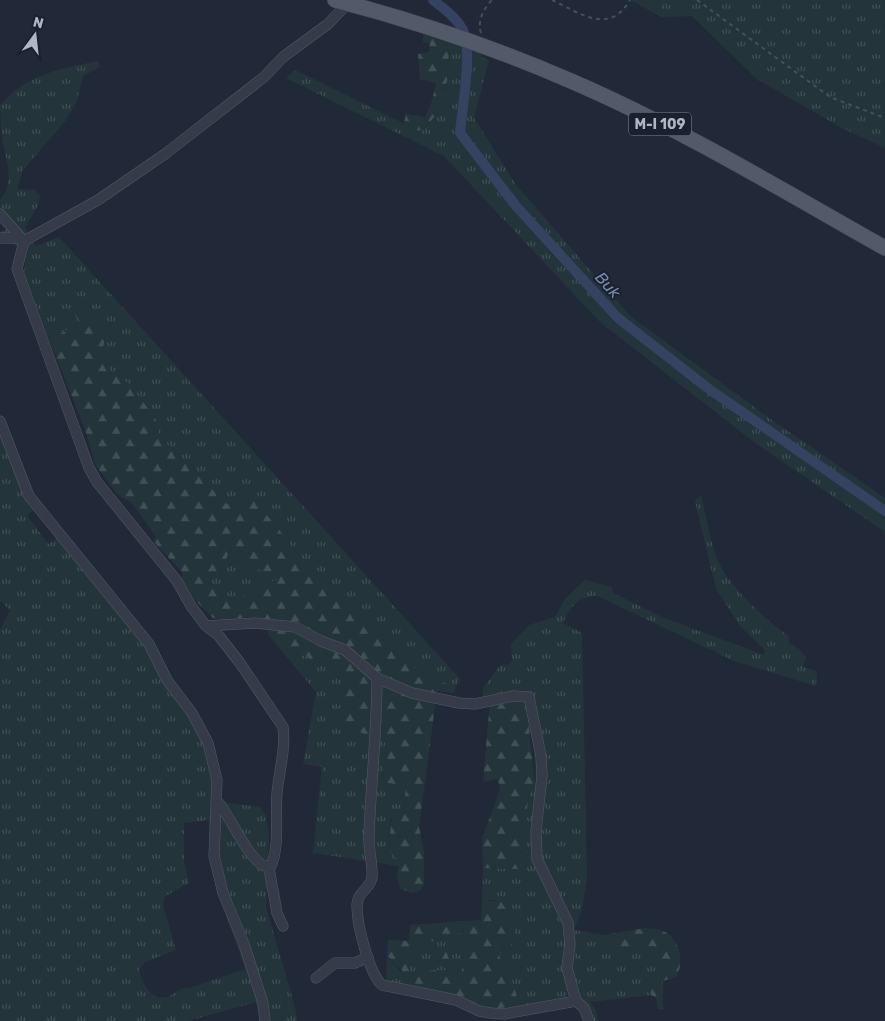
<svg xmlns="http://www.w3.org/2000/svg" width="885" height="1021" viewBox="0 0 885 1021" font-family="Rubik,sans-serif">
<style>
.grass{fill:url(#grass-tufts);fill-rule:evenodd}
.forest{fill:url(#forest-firs);fill-rule:evenodd}
.lines{fill:none;stroke-linecap:round;stroke-linejoin:round}
.canal{stroke:#354260;stroke-width:10}
.minor-casing{stroke:#525967;stroke-width:11}
.primary-casing{stroke:#3e4453;stroke-width:16}
.path{stroke:#415257;stroke-width:2;stroke-dasharray:4 4;stroke-linecap:butt}
.minor{stroke:#353b49;stroke-width:10}
.primary{stroke:#525a69;stroke-width:15}
.labels{text-anchor:middle;dominant-baseline:central;stroke-width:4;stroke-linejoin:round;paint-order:stroke}
.shield{fill:#1a202e;stroke:#828998;stroke-width:1}
.shield-label{font-size:14px;font-weight:bold;fill:#afb6c6}
.water-label{font-size:16px;font-style:italic;fill:#7789ae;stroke:#1a202e}
</style>
<defs>
<pattern id="grass-tufts" width="24" height="20" patternUnits="userSpaceOnUse" patternTransform="scale(1.25)"><rect width="24" height="20" fill="#23353a"/><path d="M3 7l-1-3M5 7V3M7 7l1-3M15 17l-1-3M17 17v-4M19 17l1-3" fill="none" stroke="#405055"/></pattern>
<pattern id="forest-firs" width="22" height="20" patternUnits="userSpaceOnUse" patternTransform="scale(1.25)"><rect width="22" height="20" fill="#23353a"/><path d="M5 1l3.5 6h-7zM16 11l3.5 6h-7z" fill="#405055"/></pattern>
</defs>
<rect width="100%" height="100%" fill="#212939"/>
<!-- grass -->
<g class="grass">
<path d="M631 0H885V148L842 128 757 79 692 16 661 17Z"/>
<path d="M449 43 481 53V57L489 60 474 118 516 185 630 316 769 418 885 498V532L754 442 600 322 444 156 286 78 295 70 419 131C450 113 448 75 449 43Z"/>
<path d="M98 61 100 67 83 76 77 101 66 120 23 170 17 189 35 190 40 197 38 205 25 228 36 246 59 237 460 679 456 687 424 676 384 642 300 556 253 499 227 504 160 437 155 417 128 383 111 373 102 358 105 335 79 324 49 339 24 272 28 248 12 243 0 233 9 228 0 218V200C15 183 7 163 3 144 1 132 1 118 0 105 28 74 59 69 98 61Z"/>
<path d="M0 429 20 481V486L34 510 27 515 48 544 59 537 145 645 199 730 214 780 213 801 260 807 266 816 269 835 266 907 295 1007 297 1021H260L256 1002 188 1021H0V630L10 610 0 601ZM209 820 210 854 216 887 245 969 189 988C181 986 175 994 167 997 151 1002 141 982 139 969L145 962 176 950 163 905 164 897 189 883 184 861V823Z"/>
<path d="M701 495C706 515 711 548 720 565 731 587 768 623 789 636V643L800 650 806 657 803 667 817 671 816 686 734 661 598 596C579 595 570 607 563 623L582 633 587 877 582 909 574 930 605 935V946L629 950 641 946H652L659 965 650 990 651 995 590 1002 595 1009 599 1021H592L570 990 566 998 529 1006 528 1002 518 1000 510 974 499 956 505 947 512 945C511 924 506 917 494 900H482L483 868 518 869 529 795C531 792 534 788 535 785 538 772 530 712 522 702L527 693 521 691 483 698V688L500 665 510 664 512 660 511 644 529 625 555 617 565 599 585 580 612 587 613 593 664 618 764 655 765 650 740 626 716 589 695 501Z"/>
<path d="M231 550H236C242 568 258 570 275 572L277 580 261 585 238 599H232L202 578 205 572H218L222 569Z"/>
<path d="M276 644 347 674 340 726 386 739 383 781 406 785 403 817 391 818 388 849 400 861 399 866 313 853 322 767 303 764 316 692Z"/>
<path d="M465 931 470 935 462 956V973H454L446 952V970H428L414 989 406 988V984L386 982 387 955 401 972 409 970 414 946C423 940 432 943 442 939 450 936 456 933 465 931Z"/>
</g>
<!-- forest -->
<g class="forest">
<path d="M423 34 449 43C448 75 450 112 419 131L404 123 406 114 425 117 432 101 436 83 420 79 418 54 429 52 430 43 423 42Z"/>
<path d="M81 304 105 335 102 358 111 373 128 383 155 417 160 437 227 504 253 498 300 556 384 642 424 676 456 687 454 693 437 691 419 827 424 851V883L421 890 413 893 400 889 397 875 400 861 388 849 392 818 403 817 406 786 383 782 386 739 339 727 347 674 276 644 269 636 264 618 250 617 223 620 213 618 195 600 183 580 182 572 154 542 156 536 132 503 117 494 95 464 86 432 49 339 79 324 73 309ZM230 550H235C243 569 256 570 275 572L277 580 261 585 238 599H232L202 578 205 572H218L222 569Z"/>
<path d="M514 702H522L527 708 535 786 529 795 518 869 483 868 482 839 500 790 498 779 483 782 489 712 490 706Z"/>
<path d="M482 900 501 902 509 912 508 921 514 931 512 946 504 947 499 956 510 974 518 1000 528 1002 529 1006 486 1009 414 989C417 969 429 970 446 970L441 959V954L446 951 454 973H462V956L470 936 465 931C456 933 450 936 442 939 432 943 423 940 414 946L409 970 404 973 387 955 388 940 409 941 410 925 481 920Z"/>
<path d="M645 928C653 929 662 929 668 934 681 943 684 964 676 977L663 981V1010L658 1009 656 998 651 995 650 991 659 965 652 946H641L629 950 605 946V935Z"/>
</g>
<g class="lines">
<!-- canal -->
<path class="canal" d="M433 0C444 9 456 17 463 30 473 49 462 109 460 133L516 206 618 318 709 389 885 511"/>
<defs>
<g id="minor">
<path d="M348 3 328 24 283 57 264 77 165 154 98 200 24 241 17 269 89 468 97 482 177 581 191 606 206 626 255 623 295 627 321 641 345 650 377 678C377 730 371 783 369 835 368 849 373 864 372 877 371 889 357 891 357 906 357 925 369 973 382 985L456 1000 479 1011 491 1013 504 1014 576 1001 584 1008 589 1021"/>
<path d="M0 214 24 241"/>
<path d="M0 238H14L23 241"/>
<path d="M0 421 29 496 149 644 167 680 192 713 208 743 217 780 214 856 223 893 244 944 263 1003 265 1021"/>
<path d="M206 626 219 636 240 663 283 727C286 749 279 771 277 793 275 816 280 845 271 866 252 872 230 813 217 801"/>
<path d="M377 678 412 693 459 703 475 704 513 696 529 697 541 756 542 776 536 831 537 859 568 923 570 944 567 968 576 1001"/>
<path d="M269 868 277 913 283 926"/>
<path d="M316 978 335 963H355L368 957"/>
</g>
<path id="primary" d="M335 0C416 21 495 48 571 81 680 128 782 190 885 248"/>
</defs>
<!-- minor casing -->
<use href="#minor" class="minor-casing"/>
<!-- primary casing -->
<use href="#primary" class="primary-casing"/>
<!-- path -->
<g class="path">
<path d="M552 0C580 13 609 36 630 0"/>
<path d="M697 0 830 97 885 118"/>
<path d="M481 33C477 21 484 8 492 0"/>
</g>
<!-- minor -->
<use href="#minor" class="minor"/>
<!-- primary -->
<use href="#primary" class="primary"/>
</g>
<g class="labels">
<!-- shield labels -->
<rect class="shield" x="629" y="112.5" width="62" height="23" rx="4"/>
<g class="shield-label">
<text x="660" y="124">M-I 109</text>
</g>
<!-- water labels -->
<g class="water-label">
<text transform="translate(608 285) rotate(48)">Buk</text>
</g>
</g>
<!-- north arrow -->
<g transform="translate(35 35) rotate(15)" stroke="#1a202e" stroke-width="4" paint-order="stroke">
<path d="M0-4L9 19L0 12L-9 19Z" fill="#afb6c6"/>
<text y="-8" font-size="14" font-weight="bold" text-anchor="middle" fill="#afb6c6">N</text>
</g>
</svg>
